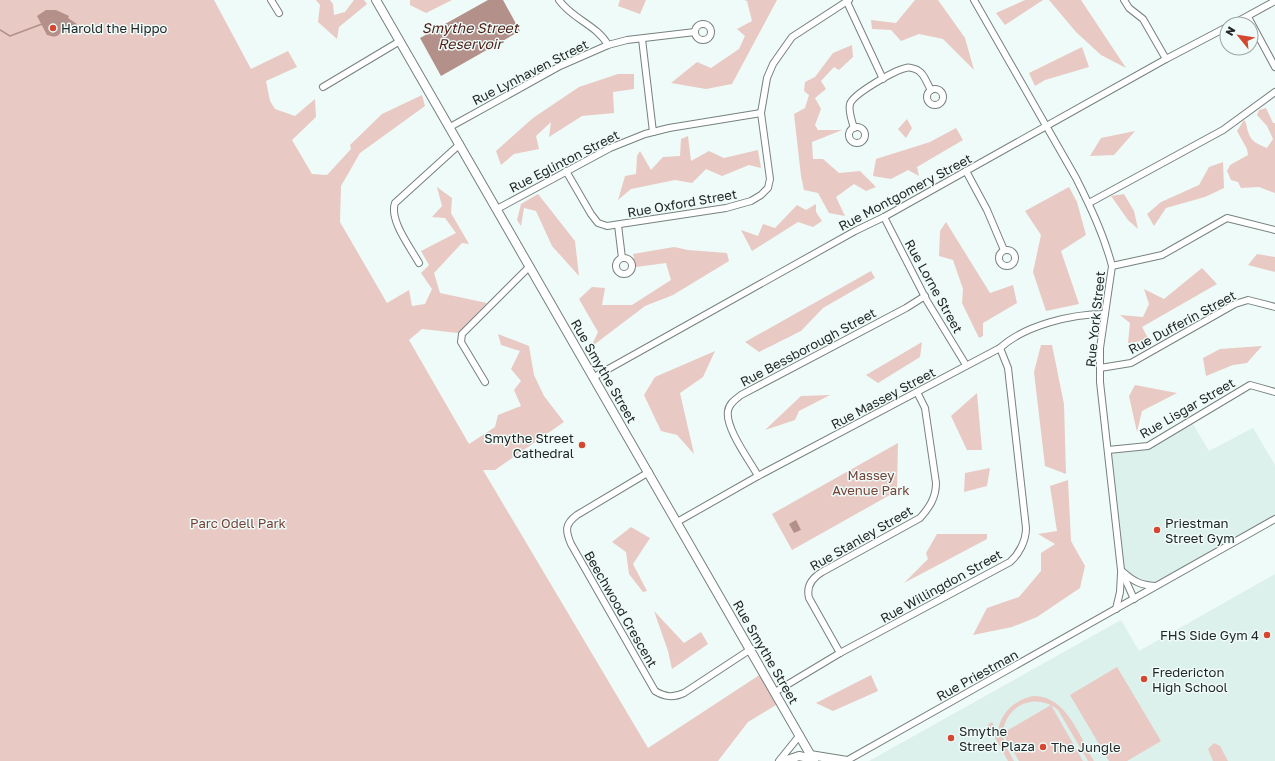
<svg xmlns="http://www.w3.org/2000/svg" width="1275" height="761" viewBox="0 0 1275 761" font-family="'Golos Text',sans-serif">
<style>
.built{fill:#dcf0ec}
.green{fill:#e9c9c3}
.water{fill:#b39089}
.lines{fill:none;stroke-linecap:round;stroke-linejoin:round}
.stream{stroke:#b39089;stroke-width:1.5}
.minor-casing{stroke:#77817f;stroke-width:8}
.major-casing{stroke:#77817f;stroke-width:10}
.minor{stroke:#fff;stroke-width:6}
.major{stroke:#fff;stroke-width:8}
.poi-dot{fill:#d44832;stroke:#effbf8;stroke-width:1.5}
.labels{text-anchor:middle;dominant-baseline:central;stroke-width:3;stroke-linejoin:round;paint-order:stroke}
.poi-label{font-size:13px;fill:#222726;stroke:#effbf8;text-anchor:start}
.street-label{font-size:13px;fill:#222726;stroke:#effbf8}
.park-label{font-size:13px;fill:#764339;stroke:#effbf8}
.water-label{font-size:14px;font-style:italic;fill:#4d1e16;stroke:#effbf8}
</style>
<rect width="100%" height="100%" fill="#effbf8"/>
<!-- built -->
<g class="built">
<path d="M1191 421 1209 451 1253 428 1275 465V519L1155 586 1142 585 1121 570 1108 450 1139 448Z"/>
<path d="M1275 574V761H869L1121 620 1139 651Z"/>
</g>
<!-- green -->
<g class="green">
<path d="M0 0H214L251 69 288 51 297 67 266 81 270 101 275 109 295 116 315 99 316 117 292 140 312 174 327 175 351 149 350 145 382 114 422 95 425 106 360 153 341 186 340 222 387 303 409 290 412 306 425 304 432 289 421 273 429 265 421 251 456 233 445 218 432 217 442 206 437 187 452 198 451 213 469 244 462 243 434 273 440 293 487 303 458 333 422 329 409 340 469 444 495 427 498 415 521 406 514 390 521 381 511 369 520 351 501 345 498 334 529 346 534 375 544 396 564 422 495 470H483L648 748 764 672 781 702 748 722 718 761H0Z"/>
<path d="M316 0H330L333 4 334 15 345 12 354 0H364L367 4 339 27 337 39 318 22 320 5Z"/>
<path d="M410 0H452L426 13 410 5Z"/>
<path d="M620 0H657H646L640 14 618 6Z"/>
<path d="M744 0H777L732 84 706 89 671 83 697 62 711 68 739 49 745 36 737 29 752 21 747 1Z"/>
<path d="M915 0H938L965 38 974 70 943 39 919 34 901 41 891 30 872 29 871 20 896 23Z"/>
<path d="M1025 0H1043L1005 25 996 13Z"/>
<path d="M1049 0H1081L1126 68 1101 55 1076 32Z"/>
<path d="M852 45 853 57 839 70 834 67 821 81 826 89 815 98 821 109 815 125 818 130H842L812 142 813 159H823L839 173 860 171 876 187 866 191 854 184 836 197 845 216 829 213 818 193 804 190 801 176 794 114 805 108 809 95 804 91 805 82 815 77 833 53Z"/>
<path d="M1082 47 1089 67 1045 80 1035 86 1029 73Z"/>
<path d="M618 74H634V89L613 92 614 113 582 116 549 137 551 122 536 136 539 149 514 154 501 165 496 151 533 118 579 87Z"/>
<path d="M1266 108 1273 123H1275V193L1259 187 1241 188 1238 182 1231 180 1227 171 1230 165 1248 155 1247 149 1237 131 1244 120 1246 123C1249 139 1252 142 1267 148L1273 139 1267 126 1257 115 1259 110Z"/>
<path d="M907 119 912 128 906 138 898 129Z"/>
<path d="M956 128 963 140 917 167 919 176 908 170 891 179 873 176 876 159 930 142Z"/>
<path d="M1135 131 1114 155 1090 156 1101 138Z"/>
<path d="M688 136 691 161 709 151 724 158 758 150 761 168 749 165 722 176 706 169 692 183 675 180 631 189 618 200 625 176 636 174 637 156 640 151 651 170 663 157 680 156 681 139Z"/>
<path d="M1223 162 1224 188 1205 197 1166 208 1154 226 1147 214 1161 202 1199 185 1209 167Z"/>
<path d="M1069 187 1077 202 1086 235 1061 251 1079 304 1046 311 1033 272 1041 235 1025 211Z"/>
<path d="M538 194 575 241 579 276 552 246 536 211 524 208 521 226 517 220 521 204Z"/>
<path d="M1124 194 1134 211 1138 229 1128 220 1111 196Z"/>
<path d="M816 204V212L822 221 813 227 798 222 752 251 741 230 758 236 763 224 775 228 797 205 806 210Z"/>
<path d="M946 222 990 293 1013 285 1017 303 983 323V336L979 338 962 303 963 289 953 260 939 256 940 231Z"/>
<path d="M674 247 688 250 727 253 729 261 673 295 645 306 591 347 598 332 579 299 592 287 605 288 602 305H632L671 280 666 263 636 267 633 254Z"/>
<path d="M1257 254 1275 257V272L1248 265Z"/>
<path d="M1202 268 1217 284 1142 327 1149 340 1128 343 1130 323 1120 315 1143 317 1149 304 1144 289 1164 299Z"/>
<path d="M871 271 875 278 823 308 801 331 759 352 745 342Z"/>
<path d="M922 342 920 357 878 383 866 375Z"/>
<path d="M1041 345H1052L1064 404 1066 474 1045 466 1034 372Z"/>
<path d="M1262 346 1247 363 1233 365 1206 376 1203 358 1220 349Z"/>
<path d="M715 351 703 377 680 393 694 454 677 435 661 431 644 395 655 377Z"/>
<path d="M1135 385 1177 393 1142 411 1137 432 1129 396Z"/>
<path d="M977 393 982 450H967L951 416Z"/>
<path d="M830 395 799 411 795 420 765 430 801 396Z"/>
<path d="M898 443 897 491 792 550 772 514Z"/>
<path d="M990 468 987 486 964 492 965 473Z"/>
<path d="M1068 480 1071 541 1085 566 1080 588 1037 617 1012 627 973 635 987 608 1019 597 1041 571V553L1055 544 1038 534 1057 531 1050 486Z"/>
<path d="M631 527 650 538 633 564 647 591 643 592 629 574 626 552 612 542Z"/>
<path d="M937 534H987V539L904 583 928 559 926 553Z"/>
<path d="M654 611 684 643 701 632 708 644 672 669 668 651Z"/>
<path d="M1117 667 1161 741 1127 761H1109L1070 695Z"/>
<path d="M871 675 878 691 833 711 816 703Z"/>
<path d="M1033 696C1066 695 1080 737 1094 761H1088L1058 710C1037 692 1005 704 1003 733L1051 705 1083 761H1019L1003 734 1006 746 1014 761H1008L988 725 992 722 998 733C999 714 1014 700 1033 696Z"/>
<path d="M1214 743 1220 746 1228 761H1213L1208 749Z"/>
</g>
<!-- water -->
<g class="water">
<path d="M488 0H503L520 31 441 76 420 38Z"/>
<path d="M46 10H56L69 16 68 18 77 24 70 31 61 32C57 38 54 37 47 35L37 16Z"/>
<path d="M796 520 801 530 794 533 789 524Z"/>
</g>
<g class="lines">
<!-- stream -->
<path class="stream" d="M0 30 10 36 42 24"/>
<defs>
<g id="minor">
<path d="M271 0 279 13"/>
<path d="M559 0C572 19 597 25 608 45"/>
<path d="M974 0 1076 178C1090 206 1104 235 1112 266L1100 348V382L1121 570 1134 599"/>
<path d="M1124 0 1129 8 1143 19 1166 59"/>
<path d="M847 2 883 79"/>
<path d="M1248 17 1275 67"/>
<circle cx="703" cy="32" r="8"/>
<path d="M1233 24 1275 1"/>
<path d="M642 39 653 132"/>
<path d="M323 87 400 41"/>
<circle cx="935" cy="97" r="8"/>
<path d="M450 127 560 66 608 45 627 40 695 32"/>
<circle cx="857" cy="135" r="8"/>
<path d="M854 128C852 121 848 111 850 104 853 94 895 70 906 68 908 67 912 68 915 69 924 72 926 82 931 90"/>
<path d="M566 171 591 214 598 223 607 226 726 208 751 201 761 195 768 188 770 179 761 113 767 78 773 64 792 37 849 0"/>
<path d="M966 171 987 210 1004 250"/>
<path d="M1089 203 1223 130 1275 92"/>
<path d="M497 209 610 148 645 134 669 128 761 113"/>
<path d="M884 217 927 301 966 365"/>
<path d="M618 225 622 258"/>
<circle cx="1007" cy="258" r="8"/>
<circle cx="624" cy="266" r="8"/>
<path d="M419 263C410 247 389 220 395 203L460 144"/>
<path d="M1112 266 1162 255 1227 218 1275 230"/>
<path d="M1100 368 1131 363 1235 304 1248 300 1275 307"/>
<path d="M594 377 855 231 884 217 1166 59 1227 27"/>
<path d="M485 382 461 342 462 334 530 266"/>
<path d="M1108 450 1148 446 1250 385 1275 392"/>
<path d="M649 472 577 515C565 524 565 530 571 544L655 691C665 697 673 698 684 693L751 649"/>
<path d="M758 476C750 461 725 428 728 411 729 403 736 399 741 395L906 308 925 296"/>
<path d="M677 522 758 476 1000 348C1025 325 1072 314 1105 314"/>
<path d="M1123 572C1134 582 1141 585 1155 586"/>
<path d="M1116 609 1120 592 1121 573"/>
<path d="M840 653 809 598C806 586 812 578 822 572L920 518C929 508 936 498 936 483L925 408 917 392"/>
<path d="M775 692 840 653 1010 562C1019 554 1026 541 1026 528L1008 368 1000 348"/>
<path d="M779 761 800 735"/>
<path d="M846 761 1275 519"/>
</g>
<g id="major">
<path d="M376 0 814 761"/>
<path d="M810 755 847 761"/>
<path d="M784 761 799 756 813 759"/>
</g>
</defs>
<!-- minor casing -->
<use href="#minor" class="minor-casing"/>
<!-- major casing -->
<use href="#major" class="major-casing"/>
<!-- minor -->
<use href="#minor" class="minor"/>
<!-- major -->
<use href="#major" class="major"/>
</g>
<!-- markers -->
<g class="poi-dot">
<circle cx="53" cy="28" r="4"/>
<circle cx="582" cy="445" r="4"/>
<circle cx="1157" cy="530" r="4"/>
<circle cx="1267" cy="635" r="4"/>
<circle cx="1144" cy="679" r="4"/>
<circle cx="951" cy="738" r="4"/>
<circle cx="1043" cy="747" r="4"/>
</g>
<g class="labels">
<!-- poi labels -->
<g class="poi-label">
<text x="61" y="28">Harold the Hippo</text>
<text x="574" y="438" text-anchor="end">Smythe Street<tspan x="574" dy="15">Cathedral</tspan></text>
<text x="1165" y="523">Priestman<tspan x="1165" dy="15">Street Gym</tspan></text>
<text x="1259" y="635" text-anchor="end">FHS Side Gym 4</text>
<text x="1152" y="672">Fredericton<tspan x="1152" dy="15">High School</tspan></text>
<text x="959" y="731">Smythe<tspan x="959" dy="15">Street Plaza</tspan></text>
<text x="1051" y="747">The Jungle</text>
</g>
<!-- street labels -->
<g class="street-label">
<text transform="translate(530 72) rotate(-27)">Rue Lynhaven Street</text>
<text transform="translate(564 161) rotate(-27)">Rue Eglinton Street</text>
<text transform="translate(905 192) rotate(-28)">Rue Montgomery Street</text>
<text transform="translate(682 203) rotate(-10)">Rue Oxford Street</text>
<text transform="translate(934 286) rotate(61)">Rue Lorne Street</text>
<text transform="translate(1095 319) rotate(-84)">Rue York Street</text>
<text transform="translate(1182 322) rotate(-28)">Rue Dufferin Street</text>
<text transform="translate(808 347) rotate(-28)">Rue Bessborough Street</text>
<text transform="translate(604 371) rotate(60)">Rue Smythe Street</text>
<text transform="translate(883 398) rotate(-28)">Rue Massey Street</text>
<text transform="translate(1187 408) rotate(-30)">Rue Lisgar Street</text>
<text transform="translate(861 538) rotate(-30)">Rue Stanley Street</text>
<text transform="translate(941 586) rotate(-29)">Rue Willingdon Street</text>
<text transform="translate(621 609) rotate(60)">Beechwood Crescent</text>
<text transform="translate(766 652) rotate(60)">Rue Smythe Street</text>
<text transform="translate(977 675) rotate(-29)">Rue Priestman</text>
</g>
<!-- park labels -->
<g class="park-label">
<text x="871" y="475">Massey<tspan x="871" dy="15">Avenue Park</tspan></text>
<text x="238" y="523">Parc Odell Park</text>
</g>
<!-- water labels -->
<g class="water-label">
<text x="470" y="27">Smythe Street<tspan x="470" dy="16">Reservoir</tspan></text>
</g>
</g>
<!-- north arrow -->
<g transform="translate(1239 36) rotate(300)"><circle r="19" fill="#effbf8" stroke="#9da6a4"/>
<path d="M0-3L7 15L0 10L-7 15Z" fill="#d44832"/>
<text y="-6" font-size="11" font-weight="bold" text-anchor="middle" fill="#222726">N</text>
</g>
</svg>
